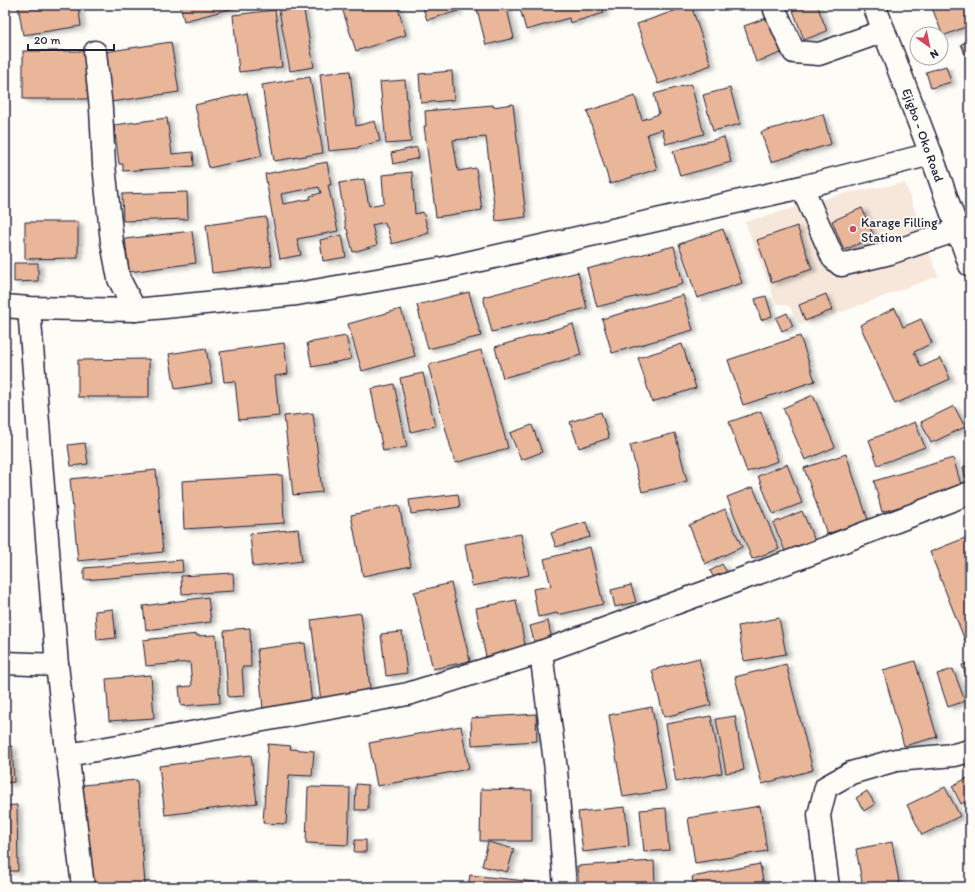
<svg xmlns="http://www.w3.org/2000/svg" width="975" height="892" viewBox="0 0 975 892" font-family="Itim,sans-serif">
<style>
.built{fill:#f7e7db}
.building{fill:#e9b69a;stroke:#22223b;fill-rule:evenodd;filter:url(#shadow)}
.lines{fill:none;stroke-linecap:round;stroke-linejoin:round}
.minor-casing{stroke:#22223b;stroke-width:25}
.major-casing{stroke:#22223b;stroke-width:25}
.minor{stroke:#fdfcf7;stroke-width:22}
.major{stroke:#fdfcf7;stroke-width:22}
.poi-dot{fill:#d1495b;stroke:#fdfcf7;stroke-width:1.5}
.labels{text-anchor:middle;dominant-baseline:central;stroke-width:3.5;stroke-linejoin:round;paint-order:stroke}
.street-label{font-size:13px;fill:#22223b;stroke:#fdfcf7}
.poi-label{font-size:13px;fill:#22223b;stroke:#fdfcf7;text-anchor:start}
</style>
<defs>
<filter id="shadow"><feDropShadow dx="4.5" dy="2.5" stdDeviation="2" flood-color="#0004"/></filter>
</defs>
<rect width="100%" height="100%" fill="#fdfcf7"/>
<filter id="ink" filterUnits="userSpaceOnUse"><feTurbulence type="fractalNoise" baseFrequency=".025" numOctaves="2"/><feDisplacementMap in="SourceGraphic" scale="8" xChannelSelector="R" yChannelSelector="G"/><feConvolveMatrix kernelMatrix="1 2 1 2 8 2 1 2 1" color-interpolation-filters="sRGB"/></filter>
<g filter="url(#ink)">
<!-- built -->
<path class="built" d="M905 183 938 276 850 309 800 325 789 306 776 303 745 222 845 193Z"/>
<!-- building -->
<g class="building">
<path d="M18 5H78L81 26 23 35Z"/>
<path d="M180 5H233L234 8 184 21Z"/>
<path d="M278 5H303L314 67 290 71Z"/>
<path d="M341 5H397L406 35 356 51Z"/>
<path d="M422 5H457L458 11 427 20Z"/>
<path d="M476 5H506L514 38 486 45Z"/>
<path d="M519 5H602L604 13 570 23 569 18 526 30Z"/>
<path d="M691 5 711 65 658 84 637 24Z"/>
<path d="M791 5H817L827 31 804 40Z"/>
<path d="M931 5H970V25L943 36Z"/>
<path d="M275 10 282 67 239 72 233 15Z"/>
<path d="M769 17 781 53 756 62 744 26Z"/>
<path d="M970 41V67L961 44Z"/>
<path d="M171 42 179 92 111 102 104 52Z"/>
<rect x="23" y="51" width="66" height="48"/>
<path d="M946 66 951 82 931 88 926 72Z"/>
<path d="M350 71 356 126 375 121 380 141 358 147V148L329 151 320 74Z"/>
<path d="M452 71 454 100 421 103 419 74Z"/>
<path d="M310 77 323 153 274 161 262 85Z"/>
<path d="M405 80 411 142 386 144 380 82Z"/>
<path d="M691 84 704 134 666 144 662 129 647 134 657 169 610 184 587 111 635 96 642 120 659 114 654 94Z"/>
<path d="M730 88 740 124 713 131 703 95Z"/>
<path d="M247 93 262 156 209 168 195 105Z"/>
<path d="M513 104 526 217 496 221 486 137 453 140 458 171 476 168 482 210 436 217 424 126H426L425 111 493 105V107Z"/>
<path d="M823 114 831 144 771 162 761 132Z"/>
<path d="M167 118 172 154 193 152 194 166 123 171V164H119L114 125Z"/>
<path d="M724 137 731 162 680 176 673 151Z"/>
<path d="M417 147 419 158 393 164 391 153Z"/>
<path d="M327 162 331 185H328L338 231 297 239 301 255 280 259 265 174ZM319 187 321 193 310 196V199L283 204 281 194Z"/>
<path d="M412 172 415 214 423 212 429 233 392 244 387 227H386L385 222 372 225 377 245 353 252 347 229H346L339 183 364 179 369 206 384 203 382 175Z"/>
<path d="M187 192 188 219 123 221 122 194Z"/>
<path d="M862 208 874 237 844 250 832 221Z"/>
<path d="M266 217 272 266 212 273 206 225Z"/>
<path d="M25 222H78V258L25 259Z"/>
<path d="M797 226 812 269 772 283 757 240Z"/>
<path d="M723 229 742 283 697 298 679 244Z"/>
<path d="M192 231 196 263 129 272 125 239Z"/>
<path d="M342 235 346 257 323 261 320 240Z"/>
<path d="M674 246 683 284 597 307 587 269Z"/>
<path d="M14 263H38V281L14 282Z"/>
<path d="M578 272 587 308 492 332 483 297Z"/>
<path d="M469 292 481 336 428 349 417 305Z"/>
<path d="M826 294 832 310 805 321 799 305Z"/>
<path d="M683 295 693 330 612 353 602 319Z"/>
<path d="M766 296 772 316 761 320 755 299Z"/>
<path d="M895 308 903 327 921 319 932 343 914 352 921 367 941 358 950 379 895 404 860 325Z"/>
<path d="M401 309 415 356 362 371 348 324Z"/>
<path d="M787 313 793 326 782 331 776 318Z"/>
<path d="M573 324 581 355 503 378 495 347Z"/>
<path d="M346 336 351 359 312 367 307 343Z"/>
<path d="M800 336 815 381 743 405 728 360Z"/>
<path d="M284 343 288 374 275 376 279 416 239 420 235 381 224 382 220 352Z"/>
<path d="M682 344 696 388 652 402 638 358Z"/>
<path d="M206 348 212 383 175 389 169 354Z"/>
<path d="M481 350 508 448 455 463 428 365Z"/>
<path d="M149 359V397H78V360Z"/>
<path d="M423 373 435 426 411 432 400 378Z"/>
<path d="M394 384 407 447 383 451 371 389Z"/>
<path d="M813 395 835 447 805 460 783 408Z"/>
<path d="M954 406 965 427 931 443 921 422Z"/>
<path d="M761 411 778 461 747 472 729 422Z"/>
<path d="M601 412 609 438 579 448 570 422Z"/>
<path d="M313 413 322 492 293 495 284 416Z"/>
<path d="M915 422 925 447 878 465 869 440Z"/>
<path d="M532 425 542 452 521 460 510 433Z"/>
<path d="M675 433 687 481 642 492 630 445Z"/>
<path d="M85 443 88 464 71 466 68 445Z"/>
<path d="M846 454 868 520 827 534 804 468Z"/>
<path d="M953 458 962 488 882 512 874 481Z"/>
<path d="M787 464 802 503 773 514 758 476Z"/>
<path d="M970 465V476L965 477 963 467Z"/>
<path d="M156 470 163 552 78 561 70 479Z"/>
<path d="M282 475 284 523 184 529 182 481Z"/>
<path d="M753 487 779 549 752 559 727 497Z"/>
<path d="M458 494 460 507 411 514 409 500Z"/>
<path d="M399 505 411 566 363 576 351 515Z"/>
<path d="M725 509 742 547 705 564 689 525Z"/>
<path d="M802 511 818 548 789 560 773 523Z"/>
<path d="M586 522 590 537 556 547 551 533Z"/>
<path d="M298 529 302 561 253 567 250 534Z"/>
<path d="M521 534 529 575 472 586 465 544Z"/>
<path d="M970 536V653L930 552Z"/>
<path d="M590 547 603 604 558 615 557 613 538 617 533 589 551 586 544 559Z"/>
<path d="M182 560 183 572 84 580V568Z"/>
<path d="M722 564 730 577 718 584 710 571Z"/>
<path d="M233 573 234 591 182 594 181 576Z"/>
<path d="M451 583 470 661 433 669 414 592Z"/>
<path d="M631 585 636 602 615 607 611 590Z"/>
<path d="M208 597 211 622 146 630 143 606Z"/>
<path d="M516 600 526 650 486 657 476 608Z"/>
<path d="M113 609 116 638 97 640 95 611Z"/>
<path d="M361 613 371 696 321 702 311 620Z"/>
<path d="M779 618 786 654 744 661 738 626Z"/>
<path d="M548 621 552 640 535 645 530 626Z"/>
<path d="M250 628 251 667H242L244 696 228 697 224 631 234 630 235 629Z"/>
<path d="M402 632 407 673 386 676 381 634Z"/>
<path d="M197 634V636L216 635 220 703 181 706 179 687 192 686 190 662 146 666 143 640Z"/>
<path d="M305 643 312 704 263 709 257 649Z"/>
<path d="M699 658 711 705 664 717 652 670Z"/>
<path d="M915 661 937 737 904 746 883 670Z"/>
<path d="M970 662V687L962 665Z"/>
<path d="M786 664 813 770 762 784 735 677Z"/>
<path d="M953 669 965 701 948 707 937 674Z"/>
<path d="M151 675 154 718 109 721 106 679Z"/>
<path d="M652 707 666 790 623 797 609 715Z"/>
<path d="M536 714 537 741 472 745 471 718Z"/>
<path d="M711 716 722 773 676 782 666 724Z"/>
<path d="M735 716 744 770 726 773 716 719Z"/>
<path d="M461 726 469 769 377 786 369 743Z"/>
<path d="M268 744 291 746 290 749 314 751 312 776 289 775 286 824 263 823Z"/>
<path d="M12 746 14 782 5 783V747Z"/>
<path d="M251 755 257 803 165 815 159 766Z"/>
<path d="M967 778 970 783V799L961 804 952 786Z"/>
<path d="M137 780 145 885 123 887H91L83 785Z"/>
<path d="M356 784 368 785V810H355Z"/>
<path d="M308 787 350 788 348 845 306 843Z"/>
<path d="M945 787 960 816 922 835 907 805Z"/>
<path d="M481 789 532 790V841H480Z"/>
<path d="M867 791 875 804 864 811 856 798Z"/>
<path d="M17 805 18 871H5V806Z"/>
<path d="M760 806 767 851 695 863 688 818Z"/>
<path d="M625 807 629 846 583 852 578 812Z"/>
<path d="M666 808 669 850 644 852 640 810Z"/>
<path d="M355 840H366V852H354Z"/>
<path d="M488 842 514 849 507 872 482 866Z"/>
<path d="M892 842 900 887H863L856 849Z"/>
<path d="M654 861 655 887H579L577 866Z"/>
<path d="M760 864 764 887H694L692 877Z"/>
<path d="M470 875 535 882 534 887H468Z"/>
</g>
<g class="lines">
<defs>
<g id="minor">
<path d="M776 5 775 10 794 52 819 54 884 31"/>
<path d="M95 52 101 109 104 165 112 242 119 279 135 310"/>
<path d="M802 187 833 258 841 265 890 253 957 230"/>
<path d="M5 306 29 308 135 310 297 294 445 268 802 187 931 154"/>
<path d="M29 308 57 665 83 887"/>
<path d="M541 652 556 770 565 887"/>
<path d="M5 663 57 665"/>
<path d="M68 755 408 694 541 652 805 556 970 493"/>
<path d="M828 887 819 815 826 787 851 773 896 760 954 755 970 751"/>
</g>
<path id="major" d="M874 5 931 154 970 265"/>
</defs>
<!-- minor casing -->
<use href="#minor" class="minor-casing"/>
<!-- major casing -->
<use href="#major" class="major-casing"/>
<!-- minor -->
<use href="#minor" class="minor"/>
<!-- major -->
<use href="#major" class="major"/>
</g>
</g>
<!-- markers -->
<circle class="poi-dot" cx="853" cy="229" r="4"/>
<g class="labels">
<!-- street labels -->
<g class="street-label">
<text transform="translate(923 135) rotate(70)">Ejigbo - Oko Road</text>
</g>
<!-- poi labels -->
<g class="poi-label">
<text x="861" y="222">Karage Filling<tspan x="861" dy="15">Station</tspan></text>
</g>
</g>
<!-- margin -->
<rect width="975" height="892" fill="none" stroke="#fdfcf7" stroke-width="20"/>
<rect x="10" y="10" width="955" height="872" fill="none" stroke="#22223b" stroke-width="1.5" filter="url(#ink)"/>
<!-- north arrow -->
<g transform="translate(929 46) rotate(147)"><circle r="19" fill="#fdfcf7" stroke="#a5a5ac"/>
<path d="M0-3L7 15L0 10L-7 15Z" fill="#d1495b"/>
<text y="-6" font-size="11" font-weight="bold" text-anchor="middle" fill="#22223b">N</text>
</g>
<!-- scale -->
<path d="M28 44v6h86v-6" fill="none" stroke="#22223b" stroke-width="2"/>
<text x="34" y="44" font-size="12" fill="#22223b" stroke="#fdfcf7" stroke-width="3" paint-order="stroke">20 m</text>
</svg>
